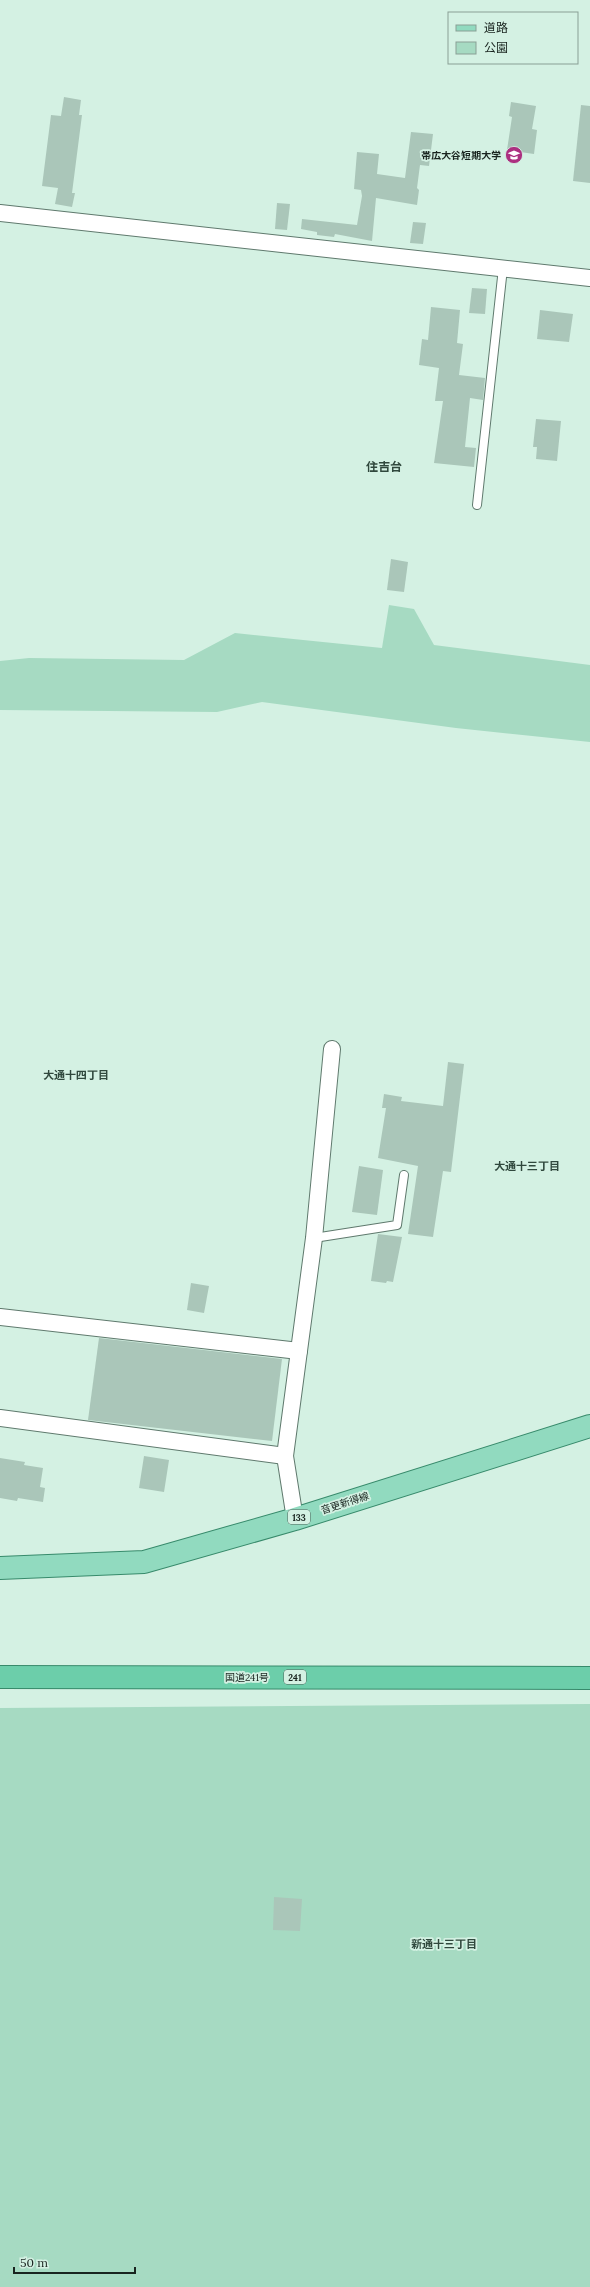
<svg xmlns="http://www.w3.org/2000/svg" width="590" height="2287" viewBox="0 0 590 2287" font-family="Lora,'Noto Sans JP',serif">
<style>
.green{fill:#a6dac2}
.building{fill:#aac6b9}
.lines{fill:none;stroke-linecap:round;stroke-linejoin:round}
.service-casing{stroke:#5f796d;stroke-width:10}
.minor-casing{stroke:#5f796d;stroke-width:18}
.primary-casing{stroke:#378a6b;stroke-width:24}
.trunk-casing{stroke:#378a6b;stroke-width:24}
.service{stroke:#fff;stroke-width:8}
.minor{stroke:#fff;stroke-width:16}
.primary{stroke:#91dabf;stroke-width:22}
.trunk{stroke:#6cceaa;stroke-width:22}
.labels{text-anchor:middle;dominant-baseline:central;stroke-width:3.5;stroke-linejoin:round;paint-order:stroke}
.shield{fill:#d4f1e3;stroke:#51625a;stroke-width:1}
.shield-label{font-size:9px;font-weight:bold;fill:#19241f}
.poi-label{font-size:10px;font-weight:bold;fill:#19241f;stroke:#d4f1e3;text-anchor:end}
.street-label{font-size:10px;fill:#19241f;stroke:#d4f1e3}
.neighbourhood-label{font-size:11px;font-weight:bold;fill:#30483d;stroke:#d4f1e3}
.quarter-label{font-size:12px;font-weight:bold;fill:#30483d;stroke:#d4f1e3}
</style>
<rect width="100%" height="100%" fill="#d4f1e3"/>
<!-- green -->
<g class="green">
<path d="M389 605 414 609 434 645 590 665V742L456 728 262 702 217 712 0 710V661L29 658 184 660 235 633 382 648Z"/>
<path d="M590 1704V2287H0V1708Z"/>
</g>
<!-- building -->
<g class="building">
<path d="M64 97 81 100 79 115H82L72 193H75L72 207 55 204 58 188 42 186 51 115 61 116Z"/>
<path d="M511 102 536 106 532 129 537 130 534 154 507 150 512 117 509 116Z"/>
<path d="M581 105 590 106V183L573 181Z"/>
<path d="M411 132 433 134 429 166 420 165 417 188 419 190 417 205 376 198 372 241 335 234 334 237 317 235V232L301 229 302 219 357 225 362 196 361 190 354 189 357 152 379 154 377 174 405 178Z"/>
<path d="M277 203 290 204 287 230 275 229Z"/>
<path d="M413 222 426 223 423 244 410 243Z"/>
<path d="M472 288 487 289 485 314 469 313Z"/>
<path d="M431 307 460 310 457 343 463 344 459 375 485 378 483 400 470 398 465 447 476 448 474 467 434 463 443 401H435L439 368 419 365 422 339 428 340Z"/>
<path d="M540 310 573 314 569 342 537 339Z"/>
<path d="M536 419 561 421 557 461 536 459 537 447H533Z"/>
<path d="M391 559 408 562 404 592 387 590Z"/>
<path d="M448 1062 464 1064 451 1172 443 1171 433 1237 408 1234 418 1166 378 1158 386 1108H382L384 1094 402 1097 401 1101 443 1106Z"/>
<path d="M359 1166 383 1170 377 1215 352 1212Z"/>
<path d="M378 1234 402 1237 393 1282 387 1281 386 1283 371 1281Z"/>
<path d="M191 1283 209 1286 204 1313 187 1310Z"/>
<path d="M99 1338 282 1359 272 1441 88 1420Z"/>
<path d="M144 1456 169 1460 164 1492 139 1488Z"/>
<path d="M0 1458 25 1462 24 1465 43 1468 40 1487 45 1488 43 1502 18 1498 17 1501 0 1498Z"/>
<path d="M274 1897 302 1899 300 1931 273 1930Z"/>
</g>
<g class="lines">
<defs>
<g id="service">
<path d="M477 505 503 268"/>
<path d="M314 1238 397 1225 404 1175"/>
</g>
<g id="minor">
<path d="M0 213 590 278"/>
<path d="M0 1317 299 1351"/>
<path d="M0 1418 285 1456"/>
<path d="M295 1519 285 1456 314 1238 332 1049"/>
</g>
<path id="primary" d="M0 1568 144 1562 295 1519 590 1426"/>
<path id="trunk" d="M0 1677 590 1678"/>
</defs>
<!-- service casing -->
<use href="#service" class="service-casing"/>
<!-- minor casing -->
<use href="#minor" class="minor-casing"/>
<!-- primary casing -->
<use href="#primary" class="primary-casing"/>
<!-- trunk casing -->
<use href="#trunk" class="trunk-casing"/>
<!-- service -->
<use href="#service" class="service"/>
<!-- minor -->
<use href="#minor" class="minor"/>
<!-- primary -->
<use href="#primary" class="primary"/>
<!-- trunk -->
<use href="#trunk" class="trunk"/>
</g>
<!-- icons -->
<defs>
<symbol id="university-disc" viewBox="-11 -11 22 22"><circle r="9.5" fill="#ac2f80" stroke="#d4f1e3"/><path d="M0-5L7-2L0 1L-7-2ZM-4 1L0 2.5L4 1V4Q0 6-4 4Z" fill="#fff"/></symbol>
</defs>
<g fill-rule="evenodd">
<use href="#university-disc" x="504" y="145" width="20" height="20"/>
</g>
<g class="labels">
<!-- shield labels -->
<g class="shield">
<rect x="288" y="1510" width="22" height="14" rx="3"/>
<rect x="284" y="1670" width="22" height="14" rx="3"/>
</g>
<g class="shield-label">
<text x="299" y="1517">133</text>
<text x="295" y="1677">241</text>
</g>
<!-- poi labels -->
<g class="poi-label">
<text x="501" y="155">帯広大谷短期大学</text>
</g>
<!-- street labels -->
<g class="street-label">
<text transform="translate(345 1503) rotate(-18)">音更新得線</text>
<text x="247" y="1677">国道241号</text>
</g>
<!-- neighbourhood labels -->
<g class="neighbourhood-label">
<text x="76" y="1075">大通十四丁目</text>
<text x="527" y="1166">大通十三丁目</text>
<text x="444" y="1944">新通十三丁目</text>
</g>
<!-- quarter labels -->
<g class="quarter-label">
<text x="384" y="466">住吉台</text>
</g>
</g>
<!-- legend -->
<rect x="448" y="12" width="130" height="52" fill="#d4f1e3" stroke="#899f95"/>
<rect x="456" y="25" width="20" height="6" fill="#91dabf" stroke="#899f95"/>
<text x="484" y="32" font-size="12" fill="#19241f">道路</text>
<rect x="456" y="42" width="20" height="12" fill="#a6dac2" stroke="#899f95"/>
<text x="484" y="52" font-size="12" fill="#19241f">公園</text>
<!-- scale -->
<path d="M14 2267v6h121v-6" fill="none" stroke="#19241f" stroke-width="2"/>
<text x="20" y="2267" font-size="12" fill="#19241f" stroke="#d4f1e3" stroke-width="3" paint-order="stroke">50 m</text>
</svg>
